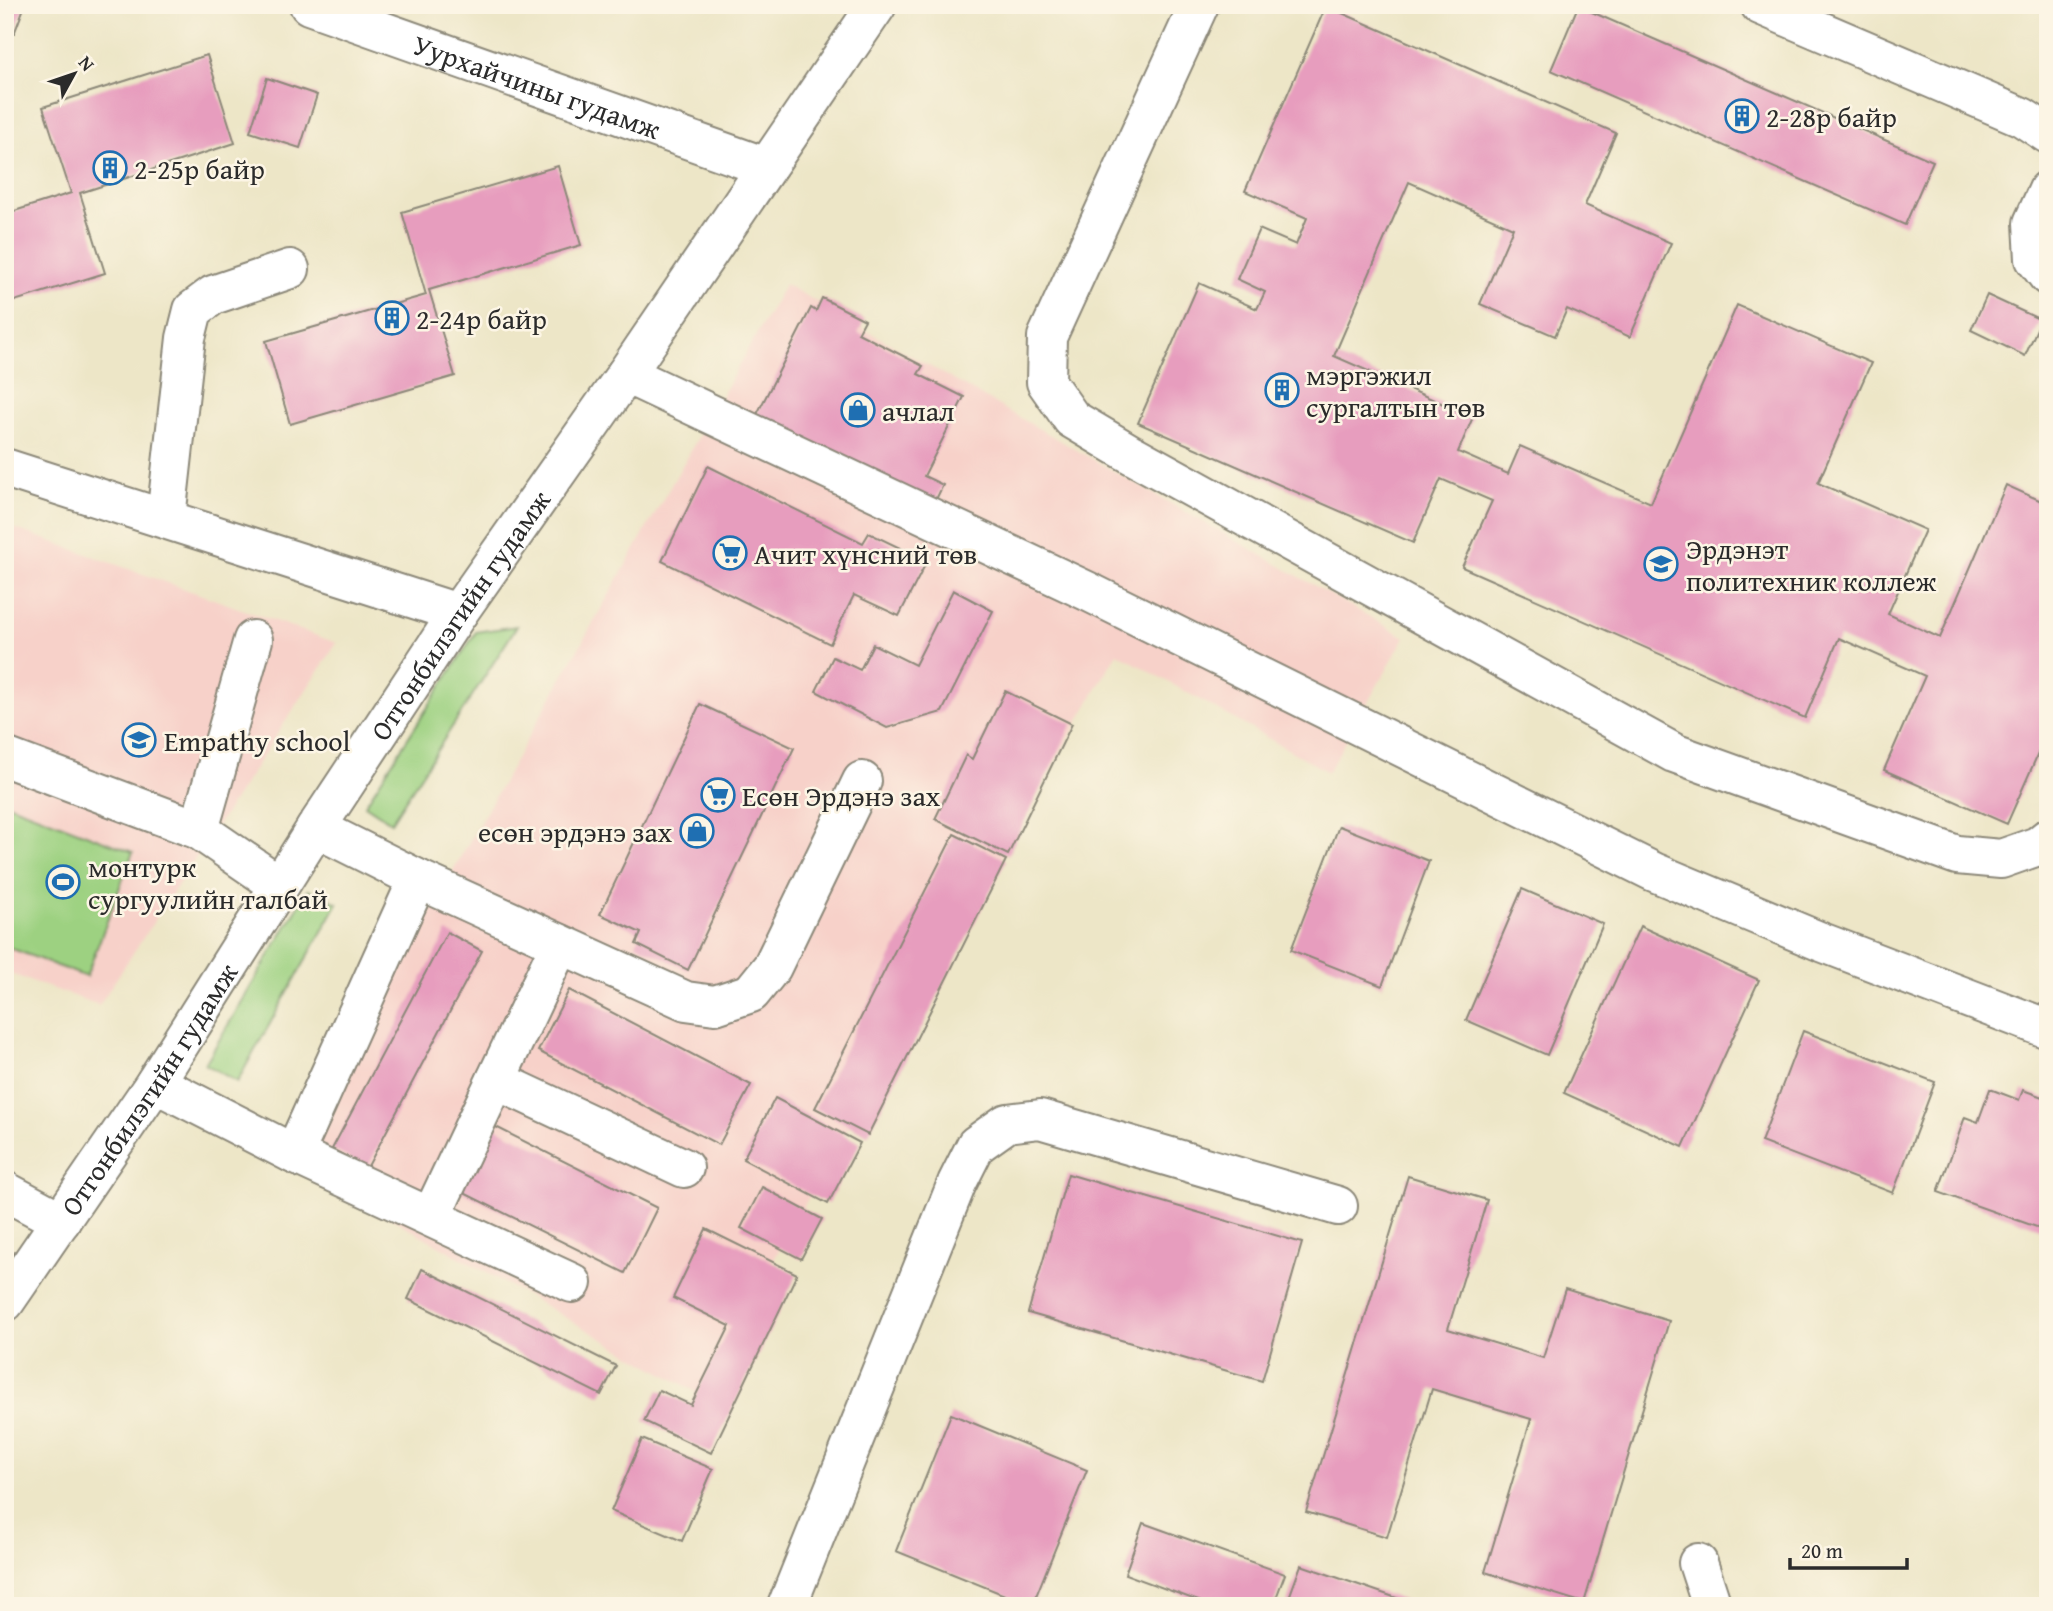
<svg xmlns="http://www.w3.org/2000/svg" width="2053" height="1611" viewBox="0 0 2053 1611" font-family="'Gentium Book Plus',serif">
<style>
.built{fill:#f7d1c9}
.green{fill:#9dd181;stroke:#647e56;stroke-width:2}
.building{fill:#e79dbe}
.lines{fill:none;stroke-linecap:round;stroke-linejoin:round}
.minor-casing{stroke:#8c8879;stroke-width:42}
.minor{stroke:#fff;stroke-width:38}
.labels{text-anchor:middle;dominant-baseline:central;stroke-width:5;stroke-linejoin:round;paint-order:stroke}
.street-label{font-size:28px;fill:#2b2b2b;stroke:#fcf5e5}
.poi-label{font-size:28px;fill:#2b2b2b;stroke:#fcf5e5;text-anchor:start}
</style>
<rect width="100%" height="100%" fill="#fcf5e5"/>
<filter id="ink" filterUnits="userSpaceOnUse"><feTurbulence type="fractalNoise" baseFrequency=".0143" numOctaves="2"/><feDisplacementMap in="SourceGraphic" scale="14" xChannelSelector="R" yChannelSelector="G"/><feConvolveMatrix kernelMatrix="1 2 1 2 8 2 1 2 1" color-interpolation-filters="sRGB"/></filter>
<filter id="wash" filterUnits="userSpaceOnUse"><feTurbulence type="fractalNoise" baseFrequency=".00686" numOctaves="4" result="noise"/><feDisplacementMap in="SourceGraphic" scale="28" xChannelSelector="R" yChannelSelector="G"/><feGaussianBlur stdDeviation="1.57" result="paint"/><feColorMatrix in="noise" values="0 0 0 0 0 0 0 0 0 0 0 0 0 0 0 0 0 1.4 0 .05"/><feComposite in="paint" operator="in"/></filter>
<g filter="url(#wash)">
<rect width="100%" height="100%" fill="#ede6c7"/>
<!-- built -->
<g class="built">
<path d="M785 284 1405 637 1328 772 1117 653 698 1393 289 1160Z"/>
<path d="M5 525 337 643 99 1005 5 972Z"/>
</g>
<!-- green -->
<g class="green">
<path d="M517 626 391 822 365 805 476 632Z"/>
<path d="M5 803 133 852 86 977 5 946Z"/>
<path d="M308 890 338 903 237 1082 205 1064Z"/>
</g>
<g id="blocks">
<!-- building -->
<g class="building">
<path d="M5 5H25L14 34 5 31Z"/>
<path d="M1326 6 1616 133 1585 205 1671 243 1630 337 1567 309 1555 336 1480 304 1513 228 1409 182 1334 356 1473 417 1458 452 1508 474 1520 446 1651 503 1737 305 1871 363 1818 483 1925 530 1888 614 1940 638 2006 485 2048 504V731L2007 824 1884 770 1925 676 1839 638 1805 718 1462 567 1492 501 1441 479 1413 543 1138 423 1199 283 1257 309 1265 292 1237 279 1259 229 1296 245 1307 218 1245 191Z"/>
<path d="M1578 6 1933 161 1905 225 1551 70Z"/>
<path d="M207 55 235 143 80 193 105 273 5 304V214L71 193 43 107Z"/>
<path d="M267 78 317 95 300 148 250 132Z"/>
<path d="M558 166 581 245 429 290 455 376 290 424 266 341 426 295 402 212Z"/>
<path d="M1987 295 2041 320 2025 356 1971 330Z"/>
<path d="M822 298 865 320 858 333 923 366 918 374 964 397 924 476 943 485 930 512 753 422 811 308 816 311Z"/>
<path d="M708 466 863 543 869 533 927 561 899 616 854 595 830 644 662 561Z"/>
<path d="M953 590 993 611 942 712 887 728 816 691 833 657 860 670 873 644 915 665Z"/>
<path d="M1005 691 1072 724 1008 855 935 819 966 755 972 759Z"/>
<path d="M700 704 794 748 688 970 636 944 641 933 600 914Z"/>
<path d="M1339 826 1429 861 1382 986 1291 950Z"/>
<path d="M954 834 1006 860 868 1135 815 1108Z"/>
<path d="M1522 889 1603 924 1547 1055 1466 1020Z"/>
<path d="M1640 926 1759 980 1683 1147 1564 1093Z"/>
<path d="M447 932 482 951 367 1168 332 1149Z"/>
<path d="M569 990 751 1085 719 1145 538 1051Z"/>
<path d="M1803 1031 1935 1082 1893 1193 1761 1142Z"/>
<path d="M1990 1089 2019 1100 2023 1090 2048 1099V1231L1938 1192 1965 1117 1978 1122Z"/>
<path d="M775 1098 860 1143 828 1204 743 1159Z"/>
<path d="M484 1121 657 1208 625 1273 452 1187Z"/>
<path d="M1068 1174 1302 1243 1262 1381 1028 1313Z"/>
<path d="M1408 1176 1487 1200 1448 1329 1543 1358 1565 1289 1669 1321 1584 1603 1485 1572 1531 1419 1432 1389 1387 1537 1306 1512Z"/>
<path d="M762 1187 822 1219 801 1259 741 1228Z"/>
<path d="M706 1229 797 1274 711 1453 644 1421 659 1390 691 1405 730 1326 673 1298Z"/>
<path d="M422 1269 616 1366 601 1395 408 1299Z"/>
<path d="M951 1414 1087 1470 1032 1606 896 1551Z"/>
<path d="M642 1439 713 1469 682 1541 611 1511Z"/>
<path d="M1143 1523 1285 1574 1273 1606H1212L1125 1574Z"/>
<path d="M1301 1565 1417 1605V1606H1294L1287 1603Z"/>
</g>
</g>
</g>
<g filter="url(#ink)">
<use href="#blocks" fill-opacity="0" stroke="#8c8879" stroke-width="2"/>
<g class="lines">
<defs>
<g id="minor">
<path id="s1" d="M309 5 766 167"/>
<path d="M1199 5 1047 337 1046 382 1072 419 1131 454 1674 753 1957 855 2001 859 2038 846 2048 838"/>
<path d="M1760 5 2022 117 2048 134"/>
<path d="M2048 190 2033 223 2035 259 2048 276"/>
<path d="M626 374 1087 591 1654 872 1819 941 2048 1029"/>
<path d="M5 468 458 613"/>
<path d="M166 518 186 338 193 310 213 295 290 269"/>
<path d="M5 757 199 830 279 885"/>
<path d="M316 828 418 879 686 1001 715 1005 751 993 772 967 862 781"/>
<path d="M199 830 253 640"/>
<path d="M496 1080 684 1168"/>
<path d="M155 1083 294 1154 572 1283"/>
<path d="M294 1154 418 879"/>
<path d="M5 1191 61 1221"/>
<path d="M431 1217 560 944"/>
<path id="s2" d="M5 1302 155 1083 316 828 458 613 626 374 877 5"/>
<path d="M1698 1563 1712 1606"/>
<path d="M787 1606 957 1183 976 1145 1007 1123 1040 1119 1338 1206"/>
</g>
</defs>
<!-- minor casing -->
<use href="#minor" class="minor-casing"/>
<!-- minor -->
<use href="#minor" class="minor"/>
</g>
</g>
<!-- icons -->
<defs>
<symbol id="building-ring" viewBox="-11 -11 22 22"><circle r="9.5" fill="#fcf5e5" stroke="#1f6fb2" stroke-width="1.5"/><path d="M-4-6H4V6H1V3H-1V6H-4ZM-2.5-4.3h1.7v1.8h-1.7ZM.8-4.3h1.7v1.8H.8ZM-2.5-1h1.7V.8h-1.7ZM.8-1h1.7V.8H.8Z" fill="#1f6fb2"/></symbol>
<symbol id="shop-ring" viewBox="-11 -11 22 22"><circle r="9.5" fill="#fcf5e5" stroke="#1f6fb2" stroke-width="1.5"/><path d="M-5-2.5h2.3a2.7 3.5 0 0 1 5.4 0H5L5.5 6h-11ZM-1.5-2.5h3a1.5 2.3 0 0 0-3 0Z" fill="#1f6fb2"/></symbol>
<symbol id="supermarket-ring" viewBox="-11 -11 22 22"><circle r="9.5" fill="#fcf5e5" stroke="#1f6fb2" stroke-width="1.5"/><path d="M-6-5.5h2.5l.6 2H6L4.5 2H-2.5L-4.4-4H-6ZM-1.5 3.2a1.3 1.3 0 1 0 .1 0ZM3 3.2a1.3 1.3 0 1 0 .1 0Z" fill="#1f6fb2"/></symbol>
<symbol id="school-ring" viewBox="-11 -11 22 22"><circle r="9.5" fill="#fcf5e5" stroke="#1f6fb2" stroke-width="1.5"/><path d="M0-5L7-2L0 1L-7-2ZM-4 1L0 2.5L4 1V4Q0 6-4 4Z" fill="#1f6fb2"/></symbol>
<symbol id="stadium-ring" viewBox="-11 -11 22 22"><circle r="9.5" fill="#fcf5e5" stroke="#1f6fb2" stroke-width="1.5"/><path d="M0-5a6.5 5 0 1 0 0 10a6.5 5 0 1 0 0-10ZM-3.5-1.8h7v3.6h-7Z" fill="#1f6fb2"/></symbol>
</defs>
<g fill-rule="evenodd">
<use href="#building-ring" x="1723" y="97" width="38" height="38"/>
<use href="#building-ring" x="91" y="149" width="38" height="38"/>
<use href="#building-ring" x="373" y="299" width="38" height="38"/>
<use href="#building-ring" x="1263" y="371" width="38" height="38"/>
<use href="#shop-ring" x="839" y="391" width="38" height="38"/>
<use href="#supermarket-ring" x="711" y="534" width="38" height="38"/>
<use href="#school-ring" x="1642" y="545" width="38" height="38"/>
<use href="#school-ring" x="120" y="721" width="38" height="38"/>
<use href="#supermarket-ring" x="699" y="776" width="38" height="38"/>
<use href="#shop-ring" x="678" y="812" width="38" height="38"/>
<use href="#stadium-ring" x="44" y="863" width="38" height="38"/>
</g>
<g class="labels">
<!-- street labels -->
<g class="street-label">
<text stroke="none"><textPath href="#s1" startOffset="242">Уурхайчины гудамж</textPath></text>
<text stroke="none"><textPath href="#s2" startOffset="824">Отгонбилэгийн гудамж</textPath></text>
<text stroke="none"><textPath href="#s2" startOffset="257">Отгонбилэгийн гудамж</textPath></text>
</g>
<!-- poi labels -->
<g class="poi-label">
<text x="1766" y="116">2-28р байр</text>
<text x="134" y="168">2-25р байр</text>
<text x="416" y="318">2-24р байр</text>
<text x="1306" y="374">мэргэжил<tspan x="1306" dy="32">сургалтын төв</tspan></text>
<text x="882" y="410">ачлал</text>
<text x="1686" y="548">Эрдэнэт<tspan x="1686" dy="32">политехник коллеж</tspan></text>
<text x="754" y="553">Ачит хүнсний төв</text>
<text x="164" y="740">Empathy school</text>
<text x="742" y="795">Есөн Эрдэнэ зах</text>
<text x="672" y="831" text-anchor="end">есөн эрдэнэ зах</text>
<text x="88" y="866">монтурк<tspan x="88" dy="32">сургуулийн талбай</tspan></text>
</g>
</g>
<!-- margin -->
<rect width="2053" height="1611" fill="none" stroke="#fcf5e5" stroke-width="28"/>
<!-- north arrow -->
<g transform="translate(74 74) rotate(50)" stroke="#fcf5e5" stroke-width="5" paint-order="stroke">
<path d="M0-5L12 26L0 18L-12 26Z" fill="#2b2b2b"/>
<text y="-10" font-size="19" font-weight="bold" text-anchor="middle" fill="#2b2b2b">N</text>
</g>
<!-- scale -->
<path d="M1790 1558v10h117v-10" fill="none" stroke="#2b2b2b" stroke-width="3.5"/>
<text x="1801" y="1558" font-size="21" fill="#2b2b2b" stroke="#fcf5e5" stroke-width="5" paint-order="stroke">20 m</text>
</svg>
